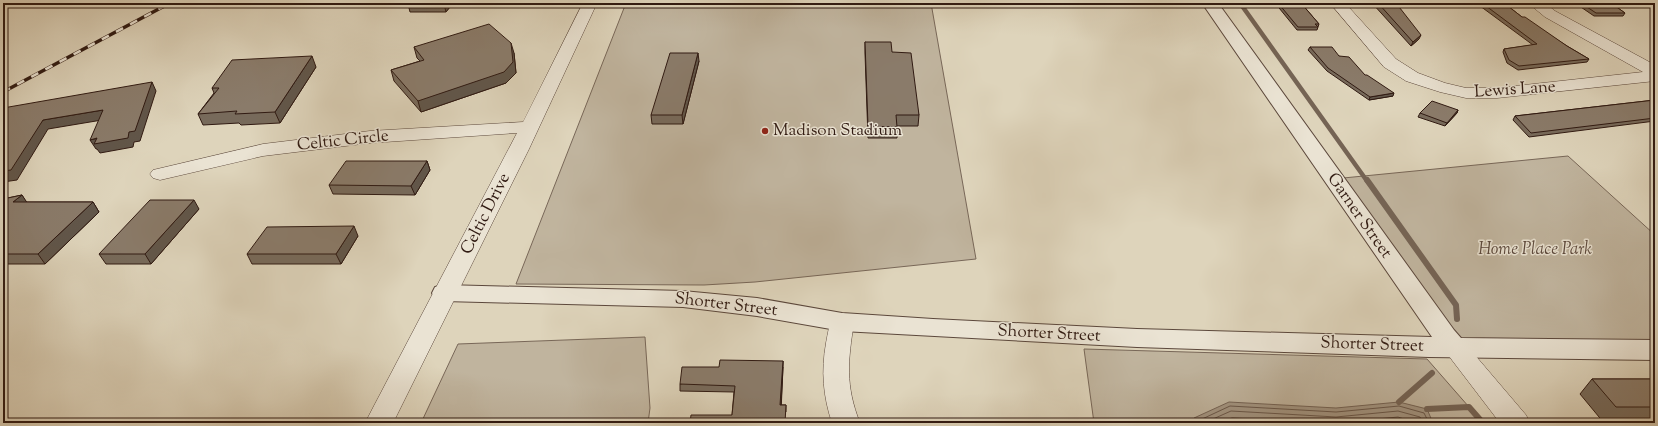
<svg xmlns="http://www.w3.org/2000/svg" width="1658" height="426" viewBox="0 0 1658 426" font-family="'Sorts Mill Goudy',serif">
<style>
.green{fill:#c0b49e;stroke:#786758}
.water{fill:#a39582;stroke:#756455}
.lines{fill:none;stroke-linecap:round;stroke-linejoin:round}
.shore{stroke:#6a584a;stroke-width:1}
.stream-far1{stroke:#756455;stroke-width:4.5}
.stream{stroke:#756455;stroke-width:6}
.minor-casing{stroke:#5c483c;stroke-width:1}
.tertiary-casing{stroke:#5c483c;stroke-width:2}
.minor{fill:#eae3d3;fill-rule:evenodd}
.tertiary{fill:#eae3d3;fill-rule:evenodd}
.rail-casing{stroke:#301a12;stroke-width:3.5}
.rail{stroke:#eae3d3;stroke-width:2.5;stroke-dasharray:8;stroke-linecap:butt}
.wall{fill:#776a5b;stroke:#301a12}
.shaded-wall{fill:#61564a;stroke:#301a12}
.building{fill:#8a7b6a;stroke:#301a12}
.poi-dot{fill:#8f2418;stroke:#eae3d3;stroke-width:1.5}
.labels{text-anchor:middle;dominant-baseline:central;stroke-width:3;stroke-linejoin:round;paint-order:stroke}
.street-label{font-size:17px;fill:#301a12;stroke:#eae3d3}
.poi-label{font-size:17px;fill:#301a12;stroke:#eae3d3;text-anchor:start}
.park-label{font-size:17px;font-style:italic;fill:#5b483c;stroke:#eae3d3}
</style>
<rect width="100%" height="100%" fill="#ded4bb"/>
<filter id="stains"><feTurbulence type="fractalNoise" baseFrequency=".005" numOctaves="4"/><feColorMatrix values="0 0 0 0 .2 0 0 0 0 .09 0 0 0 0 .02 0 0 0 .5 -.17"/></filter>
<radialGradient id="worn" r=".72"><stop offset=".6" stop-color="#630" stop-opacity="0"/><stop offset="1" stop-color="#630" stop-opacity=".3"/></radialGradient>
<!-- green -->
<g class="green">
<path d="M626 3H931L976 259 755 282 704 285 516 284Z"/>
<path d="M1568 156 1655 235V341H1465L1445 337 1333 179Z"/>
<path d="M645 337 650 408 648 423H421L458 344Z"/>
<path d="M1084 349 1427 359 1483 423H1094Z"/>
</g>
<!-- water -->
<path class="water" d="M1229 402 1336 408 1399 402 1427 409 1433 423H1195L1194 418Z"/>
<g class="lines">
<!-- shore -->
<g class="shore">
<path d="M1199 423 1200 420 1230 406 1336 412 1399 406 1424 413 1429 423"/>
<path d="M1204 423 1231 411 1336 417 1398 411 1420 417 1423 423"/>
<path d="M1219 423 1232 418 1334 423"/>
<path d="M1338 423 1398 417 1416 423"/>
</g>
<!-- stream-far1 -->
<path class="stream-far1" d="M1240 3 1367 181"/>
<!-- stream -->
<g class="stream">
<path d="M1367 180 1456 305 1457 319"/>
<path d="M1399 402 1432 373"/>
<path d="M1427 409 1469 407 1483 423"/>
</g>
<defs>
<g id="minor">
<path d="M583 3H597L529 149 393 423H365L517 133 370 143 263 156 160 180 153 178 150 174 153 170 263 144 370 131 523 122Z"/>
<path d="M1330 3H1345L1396 59 1418 73 1445 83 1466 88H1497L1643 72 1545 17 1528 3H1545L1555 11 1655 65V81L1497 98H1466L1440 92 1406 81 1384 67Z"/>
<path d="M842 313 851 316 854 322C848 361 845 385 860 423H832C823 396 821 371 826 343 828 333 829 324 833 316Z"/>
<path d="M1454 338 1463 341 1526 415 1530 423H1500L1442 347 1445 341Z"/>
</g>
<path id="tertiary" d="M1202 3H1218L1454 330 1461 338 1655 340V360L1429 357 1137 347 842 331 757 316 683 307 444 301 435 299 432 293 435 287 444 285 683 291 757 298 842 313 933 319 1137 329 1432 337Z"/>
</defs>
<!-- minor casing -->
<use href="#minor" class="minor-casing"/>
<!-- tertiary casing -->
<use href="#tertiary" class="tertiary-casing"/>
<!-- minor -->
<use href="#minor" class="minor"/>
<!-- tertiary -->
<use href="#tertiary" class="tertiary"/>
<defs>
<path id="rail" d="M3 92 170 3"/>
</defs>
<!-- rail casing -->
<use href="#rail" class="rail-casing"/>
<!-- rail -->
<use href="#rail" class="rail"/>
</g>
<!-- wall -->
<g class="wall">
<path d="M408 3H453L446 12H410L408 4Z"/>
<path d="M1275 3H1301L1319 24 1317 30H1297Z"/>
<path d="M1372 3H1396L1419 39 1411 46Z"/>
<path d="M1476 3H1504L1522 17 1567 46 1589 59 1587 62 1518 70 1507 63 1503 52 1504 49 1533 45Z"/>
<path d="M1575 3H1611L1625 13 1623 16H1594Z"/>
<path d="M865 42 892 52 919 115 918 126H897V138H868L865 53Z"/>
<path d="M414 47 514 53 516 73 506 83 421 112 394 81 391 70 420 61 417 58Z"/>
<path d="M1310 47 1339 56 1393 96 1369 100 1327 71 1308 50Z"/>
<path d="M699 61 683 124H652L651 115Z"/>
<path d="M316 67 280 123 241 125 239 123 203 125 198 114 214 93 212 88Z"/>
<path d="M1655 100V121L1529 137 1513 120 1515 116Z"/>
<path d="M1458 110 1457 113 1445 126 1418 117 1420 113Z"/>
<path d="M427 161 430 170 415 195 333 194 329 185Z"/>
<path d="M22 195 26 202H93L99 212 45 264H3V199Z"/>
<path d="M199 209 151 264H106L99 254Z"/>
<path d="M358 236 341 264H252L247 254Z"/>
<path d="M783 367 781 405H786V412L732 415 734 392 680 391V384Z"/>
<path d="M1592 379H1655V423H1604L1580 394Z"/>
</g>
<!-- shaded-wall -->
<g class="shaded-wall">
<path d="M444 3H453L446 12 444 4Z"/>
<path d="M1421 35 1419 39 1411 46 1413 42Z"/>
<path d="M511 43 514 53 516 73 506 83 421 112 418 101Z"/>
<path d="M698 53 699 61 683 124 682 115Z"/>
<path d="M312 56 316 67 280 123 275 112Z"/>
<path d="M152 82 156 91 140 141 134 142 133 147 100 153 97 149H96L90 140 129 132Z"/>
<path d="M1394 93 1393 96 1369 100 1370 97Z"/>
<path d="M103 110 108 119 48 129 17 180 3 182V171L43 120Z"/>
<path d="M1458 110 1457 113 1445 126 1447 123Z"/>
<path d="M427 161 430 170 415 195 411 186Z"/>
<path d="M22 195 28 204 13 202Z"/>
<path d="M194 200 199 209 151 264 145 254Z"/>
<path d="M93 202 99 212 45 264 38 254Z"/>
<path d="M354 226 358 236 341 264 336 254Z"/>
<path d="M783 361V367L781 412 780 405Z"/>
</g>
<!-- building -->
<g class="building">
<rect x="408" y="3" width="36" height="1"/>
<path d="M1278 3H1301L1319 24H1315L1318 27H1298Z"/>
<path d="M1378 3H1396L1421 35 1413 42Z"/>
<path d="M1482 3H1504L1522 17H1525L1567 46 1589 59 1519 66 1509 60 1504 49 1537 44Z"/>
<path d="M1581 3H1611L1625 13H1596Z"/>
<path d="M489 24 511 43 513 62 504 72 418 101 391 70 424 60 414 47Z"/>
<path d="M865 42H891L892 52 911 53 919 115H896L897 127 868 126Z"/>
<path d="M1310 47H1332L1339 56 1349 57 1365 75H1367L1394 93 1370 97 1328 68Z"/>
<path d="M670 53H698L682 115H651Z"/>
<path d="M312 56 275 112 235 114 237 111 198 114 219 88H212L232 60Z"/>
<path d="M152 82 135 131 129 132 128 138 94 144 97 138 90 140 103 110 43 120 11 170 3 171V108Z"/>
<path d="M1655 100V118L1531 133 1515 116Z"/>
<path d="M1432 101 1458 110 1447 123 1420 113Z"/>
<path d="M346 161H427L411 186 329 185Z"/>
<path d="M22 195 13 202H93L38 254H3V199Z"/>
<path d="M150 200H194L145 254H99Z"/>
<path d="M354 226 336 254H247L267 227Z"/>
<path d="M720 360 783 361 780 405H786L785 423H690L691 415H732L735 386 680 384 682 367H719Z"/>
<path d="M1592 379H1655V407H1616Z"/>
</g>
<!-- markers -->
<circle class="poi-dot" cx="765" cy="131" r="4"/>
<g class="labels">
<!-- street labels -->
<g class="street-label">
<text transform="translate(1515 90) rotate(-4)">Lewis Lane</text>
<text transform="translate(343 141) rotate(-6)">Celtic Circle</text>
<text transform="translate(486 214) rotate(-63)">Celtic Drive</text>
<text transform="translate(1359 216) rotate(55)">Garner Street</text>
<text transform="translate(726 305) rotate(7)">Shorter Street</text>
<text transform="translate(1049 334) rotate(3)">Shorter Street</text>
<text transform="translate(1372 345) rotate(2)">Shorter Street</text>
</g>
<!-- poi labels -->
<g class="poi-label">
<text x="773" y="131">Madison Stadium</text>
</g>
<!-- park labels -->
<g class="park-label">
<text x="1535" y="250">Home Place Park</text>
</g>
</g>
<!-- margin -->
<rect width="1658" height="426" fill="none" stroke="#ded4bb" stroke-width="16"/>
<rect x="4" y="4" width="1650" height="418" fill="none" stroke="#301a12" stroke-width="2"/>
<rect x="8" y="8" width="1642" height="410" fill="none" stroke="#301a12"/>
<rect width="100%" height="100%" filter="url(#stains)"/>
<rect width="100%" height="100%" fill="url(#worn)"/>
</svg>
